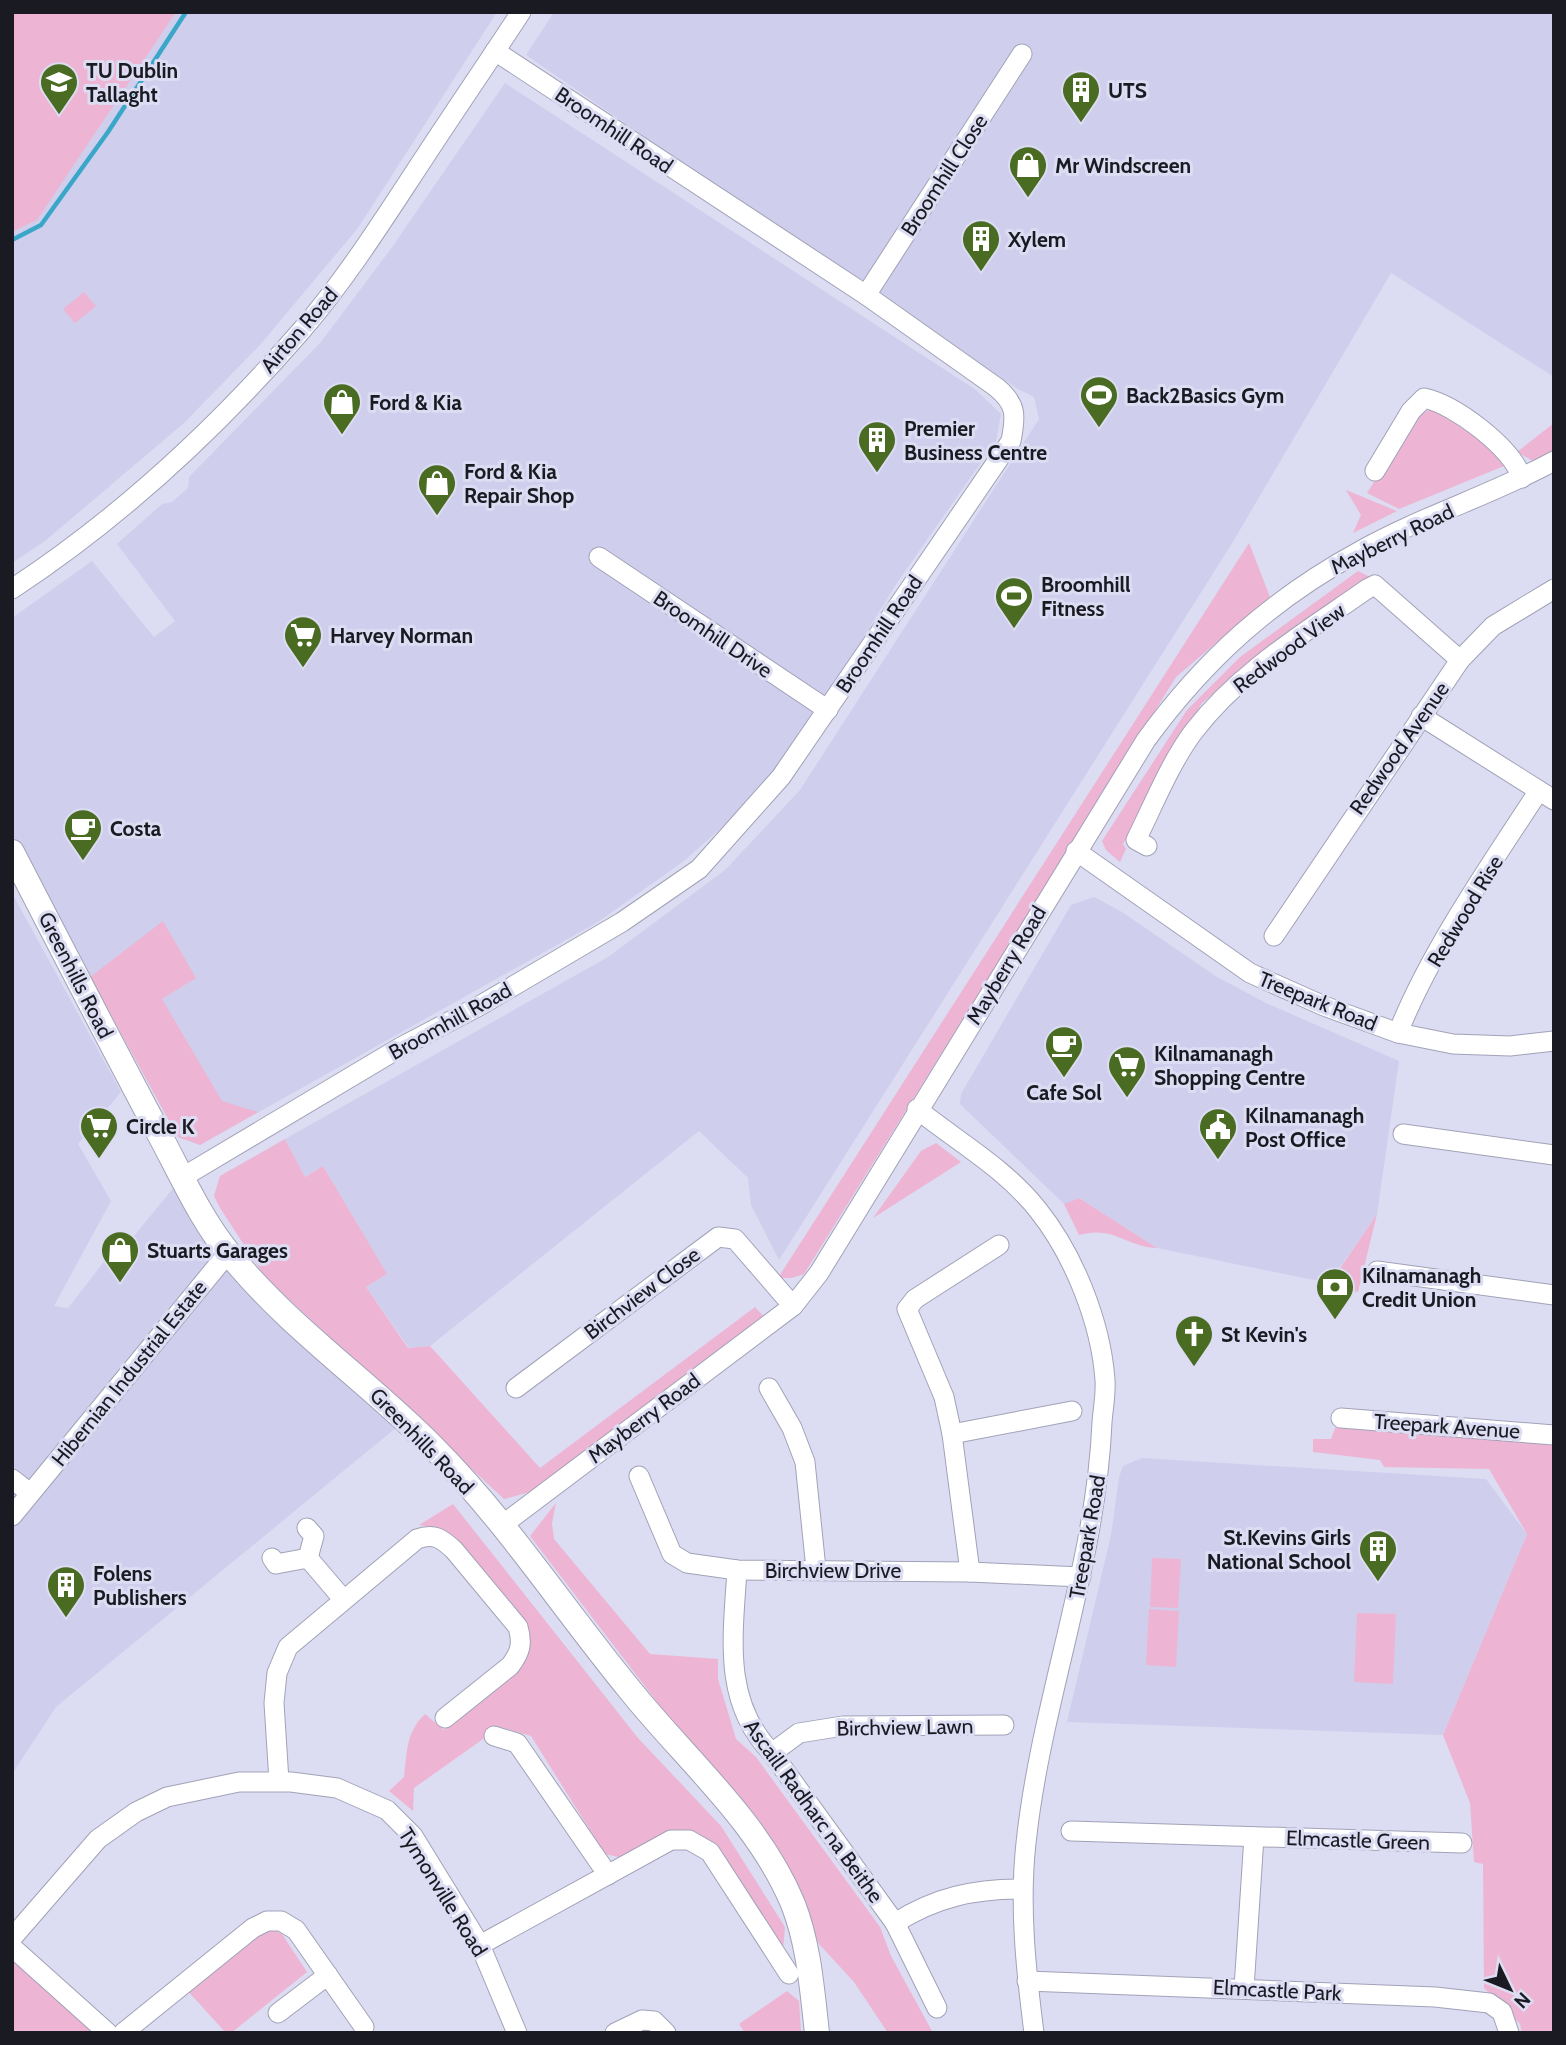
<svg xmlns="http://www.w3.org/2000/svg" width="1566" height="2045" viewBox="0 0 1566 2045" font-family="Cabin,sans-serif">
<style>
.built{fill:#cfcfed}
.green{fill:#edb5d3}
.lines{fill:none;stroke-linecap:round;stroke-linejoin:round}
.stream{stroke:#3aa7c9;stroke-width:4.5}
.minor-casing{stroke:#a1a2b7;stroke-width:21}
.major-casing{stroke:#a1a2b7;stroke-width:26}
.minor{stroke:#fff;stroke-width:19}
.major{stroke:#fff;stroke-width:24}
.labels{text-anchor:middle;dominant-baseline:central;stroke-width:6;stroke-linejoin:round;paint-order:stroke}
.poi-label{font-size:21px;font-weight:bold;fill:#1a1a22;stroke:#dcdcf3;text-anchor:start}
.street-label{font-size:21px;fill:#1a1a22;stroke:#dcdcf3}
</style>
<rect width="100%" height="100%" fill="#dcdcf3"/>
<!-- built -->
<g class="built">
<path d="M12 12H497L358 228 260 345 184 423 45 541 12 563Z"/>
<path d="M554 12H1554V377L1391 273 1231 545 779 1260 751 1205 748 1178 699 1131 430 1346 409 1348 366 1287 386 1274 323 1166 305 1177 285 1139 608 957 725 870 800 790 1039 419 1034 397 1018 389 748 208 526 55Z"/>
<path d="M505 83 976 390 1001 414 996 441 897 583 797 745 730 820 684 861 598 922 200 1145 178 1137 12 834V618L92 561 154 637 175 621 117 544 162 504 172 502 188 488 189 477 321 342 390 250Z"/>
<path d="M12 893 121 1092 78 1144 111 1201 54 1306 68 1308 110 1254 126 1246 174 1187 211 1250 246 1293 397 1427 56 1707 12 1774Z"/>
<path d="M1094 897 1122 912 1217 977 1266 1003 1399 1061 1377 1214 1329 1283 1157 1248 1079 1198 1064 1204 960 1104 961 1094 1071 905Z"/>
<path d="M1142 1458 1486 1479 1527 1534 1443 1735 1067 1722 1111 1535 1119 1477 1123 1466Z"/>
</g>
<!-- green -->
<g class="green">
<path d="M12 12H176L37 220 12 232Z"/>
<path d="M84 292 96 306 75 323 63 309Z"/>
<path d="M1436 407 1502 454 1504 466 1399 509 1367 493 1416 416Z"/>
<path d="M1554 423V450L1533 461 1517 452Z"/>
<path d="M1346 490 1397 511 1353 533 1361 515Z"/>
<path d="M1249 543 1270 597 1176 677 804 1274 792 1278H778Z"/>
<path d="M1358 571 1372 578 1259 657 1202 703 1123 844 1126 849 1120 862 1106 850 1102 841 1187 710 1240 657Z"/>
<path d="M163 921 196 978 162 999 222 1101 258 1112 200 1145 178 1137 90 977Z"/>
<path d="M285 1139 305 1177 323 1166 387 1274 366 1287 408 1348 430 1346 540 1468 755 1307 764 1317 530 1492 504 1499 265 1277 220 1208 214 1196 220 1176Z"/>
<path d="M936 1143 961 1162 873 1218 921 1151Z"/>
<path d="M1079 1198 1157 1248C1126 1247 1114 1225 1079 1235L1064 1204Z"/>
<path d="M1377 1214 1358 1292 1328 1286Z"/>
<path d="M1336 1426 1554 1443V2033H1522L1520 2024 1484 1988 1483 1864 1474 1862 1470 1803 1443 1735 1527 1534 1489 1469 1384 1467 1380 1460 1313 1452V1439H1331Z"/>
<path d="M556 1503 552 1523 554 1539 650 1654 718 1659V1679L736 1739 756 1757 880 1927 891 1956 933 2033H888L854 1982 819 1944 790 1876 530 1536Z"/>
<path d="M453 1504 638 1738 721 1826 785 1927 783 1950 711 1843 623 1858 605 1854 531 1736 500 1727 414 1788 413 1811 389 1791 404 1777C407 1752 406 1732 425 1714L444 1730 507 1675 528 1643 430 1527 419 1525Z"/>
<path d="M1152 1558 1181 1559 1178 1608 1150 1607Z"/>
<path d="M1149 1609 1179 1611 1176 1667 1146 1665Z"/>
<path d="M1357 1613 1396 1614 1393 1684 1354 1682Z"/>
<path d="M274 1930 282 1934 307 1972 231 2033H226L186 1989 261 1933Z"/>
<path d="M12 1963H17L94 2033H12Z"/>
<path d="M787 1991 799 2001 801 2033H745L739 2024Z"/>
</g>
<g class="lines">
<!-- stream -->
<path class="stream" d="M12 240 41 225 108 132 186 12"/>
<defs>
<g id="minor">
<path d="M866 295 1022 54"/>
<path d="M1375 471 1411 411 1424 398C1456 405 1511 447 1522 478"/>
<path d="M599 557 828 710"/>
<path d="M12 589C120 518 216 429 301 331 347 278 385 217 424 158 456 109 489 61 521 12"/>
<path d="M1421 716 1554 800"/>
<path d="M1147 846 1136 840C1154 804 1170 763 1194 731 1240 671 1306 632 1367 589L1375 585 1460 660"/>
<path d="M1076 851 1250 973 1324 1006 1398 1033 1453 1044 1510 1046 1554 1041"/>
<path d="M1274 936 1460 660 1493 626 1554 589"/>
<path d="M1398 1033C1429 953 1491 864 1538 792"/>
<path d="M917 1109C958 1142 1005 1168 1038 1210 1074 1255 1101 1323 1105 1380 1106 1394 1103 1409 1102 1422 1096 1566 1041 1701 1026 1843 1019 1906 1026 1970 1034 2033"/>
<path d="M1403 1134 1554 1155"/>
<path d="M183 1177 401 1047 481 1005 622 922 699 869 781 777 1011 441C1016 416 1017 404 996 387L866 295 495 51"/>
<path d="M1377 1271 1554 1295"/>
<path d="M516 1388 718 1237 735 1239 793 1306"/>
<path d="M769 1388 792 1428 805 1462 816 1569"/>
<path d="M1341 1418 1554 1435"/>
<path d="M952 1434 1072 1411"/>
<path d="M639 1476 672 1554 687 1563 737 1570 970 1572 1081 1577"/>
<path d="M12 1479 30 1493"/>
<path d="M12 1516 228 1253"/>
<path d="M501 1526 793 1306 819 1273 1146 740C1205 659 1272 599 1360 551 1422 516 1492 495 1554 461"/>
<path d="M272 1558 276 1564 308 1558 314 1536 307 1528"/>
<path d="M308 1558 343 1599"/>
<path d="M737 1570C733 1636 722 1702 772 1753L895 1923C936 1897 974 1889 1022 1889"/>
<path d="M970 1572 952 1434 944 1397 907 1309 915 1299 999 1245"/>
<path d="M494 1736 517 1743 608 1875"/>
<path d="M772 1753 799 1733 843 1726 1004 1725"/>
<path d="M279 1781 274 1703 277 1673 288 1647 417 1539C434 1533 441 1538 454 1550L518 1627C523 1644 520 1653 510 1666L445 1718"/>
<path d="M1071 1831 1462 1843"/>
<path d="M895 1923 937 2008"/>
<path d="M12 1938 98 1839 136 1812 167 1797 239 1782H291L337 1788 387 1810 413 1836 480 1945 517 2033"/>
<path d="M480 1945 671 1840H689L710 1852 789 1974"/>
<path d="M12 1947 108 2033"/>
<path d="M1027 1981 1435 1997 1489 2003 1502 2012 1509 2033"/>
<path d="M1244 1988 1254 1837"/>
<path d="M278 2013 328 1975"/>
<path d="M123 2033 253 1928 267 1921H281L296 1930 364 2027"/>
<path d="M615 2033 642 2020 654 2021 666 2033"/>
</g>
<path id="major" d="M12 852C60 945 108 1038 157 1130 180 1172 200 1219 231 1256 289 1327 367 1381 432 1446 506 1520 564 1610 630 1690 686 1760 758 1820 793 1904 809 1945 812 1989 817 2033"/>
</defs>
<!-- minor casing -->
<use href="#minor" class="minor-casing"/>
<!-- major casing -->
<use href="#major" class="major-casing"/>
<!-- minor -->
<use href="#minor" class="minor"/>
<!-- major -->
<use href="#major" class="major"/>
</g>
<!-- icons -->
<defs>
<symbol id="university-pin" viewBox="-11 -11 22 30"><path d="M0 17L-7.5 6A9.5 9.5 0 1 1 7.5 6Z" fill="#4a6b22" stroke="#dcdcf3"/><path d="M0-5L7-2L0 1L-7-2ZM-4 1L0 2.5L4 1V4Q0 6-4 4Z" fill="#fff"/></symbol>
<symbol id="building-pin" viewBox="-11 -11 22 30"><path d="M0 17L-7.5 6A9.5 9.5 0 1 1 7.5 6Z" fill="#4a6b22" stroke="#dcdcf3"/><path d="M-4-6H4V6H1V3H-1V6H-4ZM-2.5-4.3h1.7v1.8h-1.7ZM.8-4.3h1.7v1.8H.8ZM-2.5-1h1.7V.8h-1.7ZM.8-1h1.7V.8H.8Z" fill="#fff"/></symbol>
<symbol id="shop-pin" viewBox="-11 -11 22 30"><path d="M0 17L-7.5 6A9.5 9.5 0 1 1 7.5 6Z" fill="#4a6b22" stroke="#dcdcf3"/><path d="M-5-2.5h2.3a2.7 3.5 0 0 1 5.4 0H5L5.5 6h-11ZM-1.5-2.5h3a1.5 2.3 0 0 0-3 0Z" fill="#fff"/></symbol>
<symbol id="stadium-pin" viewBox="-11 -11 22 30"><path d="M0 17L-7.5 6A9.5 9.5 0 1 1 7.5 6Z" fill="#4a6b22" stroke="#dcdcf3"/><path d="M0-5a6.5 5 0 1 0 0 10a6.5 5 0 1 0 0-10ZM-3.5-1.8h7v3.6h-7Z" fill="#fff"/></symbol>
<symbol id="supermarket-pin" viewBox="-11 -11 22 30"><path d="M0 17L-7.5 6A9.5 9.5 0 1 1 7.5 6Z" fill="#4a6b22" stroke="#dcdcf3"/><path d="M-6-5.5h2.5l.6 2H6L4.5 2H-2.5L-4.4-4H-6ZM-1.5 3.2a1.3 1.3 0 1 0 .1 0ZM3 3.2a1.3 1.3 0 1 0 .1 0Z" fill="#fff"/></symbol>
<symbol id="cafe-pin" viewBox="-11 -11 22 30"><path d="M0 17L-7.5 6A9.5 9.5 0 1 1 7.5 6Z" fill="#4a6b22" stroke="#dcdcf3"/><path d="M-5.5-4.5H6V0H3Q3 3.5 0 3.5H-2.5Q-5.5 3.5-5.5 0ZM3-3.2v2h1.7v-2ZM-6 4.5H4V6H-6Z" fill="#fff"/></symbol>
<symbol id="civic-pin" viewBox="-11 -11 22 30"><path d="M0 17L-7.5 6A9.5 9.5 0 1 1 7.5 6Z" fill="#4a6b22" stroke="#dcdcf3"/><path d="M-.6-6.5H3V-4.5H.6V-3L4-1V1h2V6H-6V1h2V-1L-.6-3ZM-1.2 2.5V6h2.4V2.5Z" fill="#fff"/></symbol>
<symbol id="bank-pin" viewBox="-11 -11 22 30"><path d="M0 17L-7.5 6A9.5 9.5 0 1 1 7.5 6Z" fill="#4a6b22" stroke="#dcdcf3"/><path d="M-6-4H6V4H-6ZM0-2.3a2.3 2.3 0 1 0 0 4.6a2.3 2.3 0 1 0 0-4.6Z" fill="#fff"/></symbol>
<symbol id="church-pin" viewBox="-11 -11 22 30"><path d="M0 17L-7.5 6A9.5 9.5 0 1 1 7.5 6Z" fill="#4a6b22" stroke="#dcdcf3"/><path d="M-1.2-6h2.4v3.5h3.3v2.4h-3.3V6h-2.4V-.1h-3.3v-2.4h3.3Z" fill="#fff"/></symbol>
</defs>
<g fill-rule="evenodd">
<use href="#university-pin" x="37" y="60" width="44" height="60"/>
<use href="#building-pin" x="1059" y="68" width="44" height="60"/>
<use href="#shop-pin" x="1006" y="143" width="44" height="60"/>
<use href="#building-pin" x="959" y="217" width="44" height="60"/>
<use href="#stadium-pin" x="1077" y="373" width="44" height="60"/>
<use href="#shop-pin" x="320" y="380" width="44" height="60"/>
<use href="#building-pin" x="855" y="418" width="44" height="60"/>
<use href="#shop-pin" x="415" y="461" width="44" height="60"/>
<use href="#stadium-pin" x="992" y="574" width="44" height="60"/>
<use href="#supermarket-pin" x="281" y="613" width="44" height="60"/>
<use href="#cafe-pin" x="61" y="806" width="44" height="60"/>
<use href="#cafe-pin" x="1042" y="1023" width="44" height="60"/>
<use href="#supermarket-pin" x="1105" y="1043" width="44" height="60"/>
<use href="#supermarket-pin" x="77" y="1104" width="44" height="60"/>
<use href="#civic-pin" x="1196" y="1105" width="44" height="60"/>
<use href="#shop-pin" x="98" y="1228" width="44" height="60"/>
<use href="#bank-pin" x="1313" y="1265" width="44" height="60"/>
<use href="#church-pin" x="1172" y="1312" width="44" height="60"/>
<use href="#building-pin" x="1356" y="1527" width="44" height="60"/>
<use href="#building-pin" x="44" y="1563" width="44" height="60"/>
</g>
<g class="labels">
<!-- poi labels -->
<g class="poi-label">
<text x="86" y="70">TU Dublin<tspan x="86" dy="24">Tallaght</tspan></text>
<text x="1108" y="90">UTS</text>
<text x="1055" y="165">Mr Windscreen</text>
<text x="1008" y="239">Xylem</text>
<text x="1126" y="395">Back2Basics Gym</text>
<text x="369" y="402">Ford &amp; Kia</text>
<text x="904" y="428">Premier<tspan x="904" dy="24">Business Centre</tspan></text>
<text x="464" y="471">Ford &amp; Kia<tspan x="464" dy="24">Repair Shop</tspan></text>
<text x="1041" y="584">Broomhill<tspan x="1041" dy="24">Fitness</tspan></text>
<text x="330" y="635">Harvey Norman</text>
<text x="110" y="828">Costa</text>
<text x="1154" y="1053">Kilnamanagh<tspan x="1154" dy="24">Shopping Centre</tspan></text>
<text x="1064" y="1092" text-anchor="middle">Cafe Sol</text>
<text x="1245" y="1115">Kilnamanagh<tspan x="1245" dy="24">Post Office</tspan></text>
<text x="126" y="1126">Circle K</text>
<text x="147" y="1250">Stuarts Garages</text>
<text x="1362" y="1275">Kilnamanagh<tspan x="1362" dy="24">Credit Union</tspan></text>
<text x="1221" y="1334">St Kevin's</text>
<text x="1351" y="1537" text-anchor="end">St.Kevins Girls<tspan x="1351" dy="24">National School</tspan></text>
<text x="93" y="1573">Folens<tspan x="93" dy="24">Publishers</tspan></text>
</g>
<!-- street labels -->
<g class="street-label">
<text transform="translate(614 130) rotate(34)">Broomhill Road</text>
<text transform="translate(944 175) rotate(-57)">Broomhill Close</text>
<text transform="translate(299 330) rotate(-49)">Airton Road</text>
<text transform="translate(1392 539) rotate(-26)">Mayberry Road</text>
<text transform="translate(713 634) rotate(34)">Broomhill Drive</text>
<text transform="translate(879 634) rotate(-56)">Broomhill Road</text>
<text transform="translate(1289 648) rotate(-37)">Redwood View</text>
<text transform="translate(1399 748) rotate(-55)">Redwood Avenue</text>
<text transform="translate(1465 911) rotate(-59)">Redwood Rise</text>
<text transform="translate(1006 965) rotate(-59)">Mayberry Road</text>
<text transform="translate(76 975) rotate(63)">Greenhills Road</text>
<text transform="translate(1318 1001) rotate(22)">Treepark Road</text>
<text transform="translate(450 1021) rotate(-29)">Broomhill Road</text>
<text transform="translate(642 1293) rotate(-37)">Birchview Close</text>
<text transform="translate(129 1373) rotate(-51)">Hibernian Industrial Estate</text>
<text transform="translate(644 1418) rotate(-37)">Mayberry Road</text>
<text transform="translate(1447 1426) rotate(4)">Treepark Avenue</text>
<text transform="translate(422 1441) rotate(46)">Greenhills Road</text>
<text transform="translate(1087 1537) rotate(-80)">Treepark Road</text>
<text x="833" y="1570">Birchview Drive</text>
<text transform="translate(905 1727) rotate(-1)">Birchview Lawn</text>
<text transform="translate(814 1811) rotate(54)">Ascaill Radharc na Beithe</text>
<text transform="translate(1358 1840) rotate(2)">Elmcastle Green</text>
<text transform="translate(443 1892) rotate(58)">Tymonville Road</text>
<text transform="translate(1277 1990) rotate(3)">Elmcastle Park</text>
</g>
</g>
<!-- border -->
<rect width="1566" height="2045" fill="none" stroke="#1a1a22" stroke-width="28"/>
<!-- north arrow -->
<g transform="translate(1510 1989) rotate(133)" stroke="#dcdcf3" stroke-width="5" paint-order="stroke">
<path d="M0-5L12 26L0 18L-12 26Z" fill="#1a1a22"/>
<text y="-10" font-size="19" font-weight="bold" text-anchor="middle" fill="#1a1a22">N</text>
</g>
</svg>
